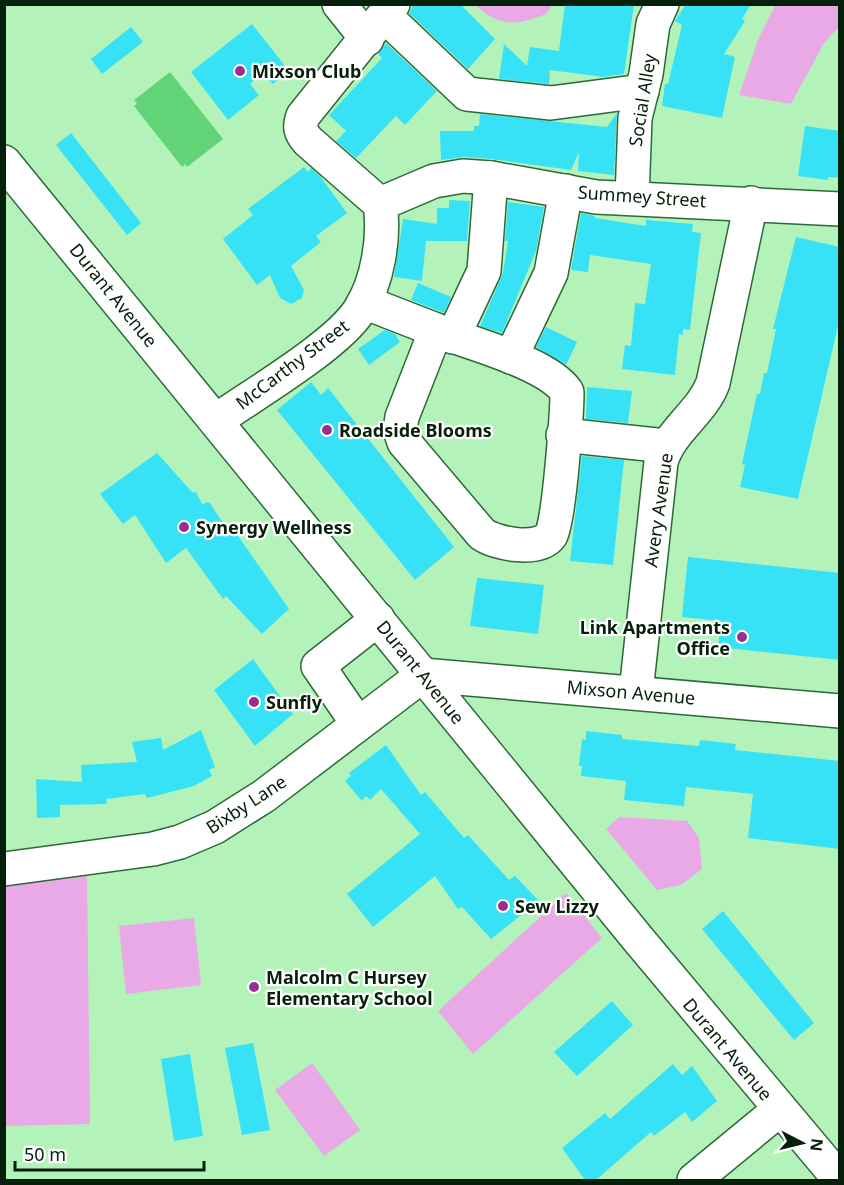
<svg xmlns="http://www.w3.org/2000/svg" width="844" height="1185" viewBox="0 0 844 1185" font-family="'Noto Sans',sans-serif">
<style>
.green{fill:#e9a9e7}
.water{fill:#62d477}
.building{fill:#37e2f7}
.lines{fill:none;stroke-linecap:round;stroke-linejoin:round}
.minor-casing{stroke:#2d6938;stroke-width:36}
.minor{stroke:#fff;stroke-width:33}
.poi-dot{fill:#953095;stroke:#fff;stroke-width:2}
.labels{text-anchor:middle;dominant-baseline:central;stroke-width:4.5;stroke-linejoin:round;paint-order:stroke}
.poi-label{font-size:18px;font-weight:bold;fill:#061f0a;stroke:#fff;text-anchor:start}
.street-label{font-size:18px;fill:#061f0a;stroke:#fff}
</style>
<rect width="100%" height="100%" fill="#b3f3ba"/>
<!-- green -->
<g class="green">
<path d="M776 4 839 5V27L824 43 791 104 739 95 759 37Z"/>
<path d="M475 5H552L546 14C515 26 500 27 475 5Z"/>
<path d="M619 817 687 821 699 838 702 869 681 885 657 890 606 829Z"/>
<path d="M87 871 90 1124 5 1126V877Z"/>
<path d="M566 893 602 938 473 1054 438 1011Z"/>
<path d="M194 918 201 985 126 994 119 926Z"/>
<path d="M312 1063 360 1130 324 1156 275 1090Z"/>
</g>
<!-- water -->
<path class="water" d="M170 72 223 139 187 167 185 164 182 167 134 106 137 104 134 100Z"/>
<!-- building -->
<g class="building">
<path d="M414 4H460L495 39 468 69 409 13Z"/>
<path d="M565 4H634L624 74 603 77 550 70 549 84 499 79 504 44 527 66 530 47 559 51Z"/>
<path d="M686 4H751L742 19 745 21 724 54 735 57 722 118 662 106 665 84H668L682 25 675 21Z"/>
<path d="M252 24 289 71 273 84 262 73 250 84 259 95 228 120 191 72Z"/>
<path d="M131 27 143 42 102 74 91 59Z"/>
<path d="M386 43 437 91 405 125 396 116 356 158 336 141 346 131 329 115 382 58 378 54Z"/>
<path d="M617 113 614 175 578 171 579 152 571 170 492 159 464 157 441 160 440 131H474V126H479L480 114 607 127Z"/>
<path d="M805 126 840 131V178L828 177V180L798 176Z"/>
<path d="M71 133 141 223 127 235 56 145Z"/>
<path d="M304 167 308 172 311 168 320 176 347 213 316 236 321 242 291 266 304 290 302 298 291 304 280 298 270 275 257 285 223 239 253 215 248 209Z"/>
<path d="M449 200 470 201 467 241H426L422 281 394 277 403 219 437 224V208H449Z"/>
<path d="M508 202 544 207 536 251 502 333 480 326 503 273 508 241H505Z"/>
<path d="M581 213 595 216V218L646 226V220L693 224 692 232 701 233 690 330 683 329V335L679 334 675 375 622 369 625 345 631 346 635 303 645 304 651 264 590 255 588 272 571 270Z"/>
<path d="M796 237 840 247V317L798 499 740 487 745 465 742 464 757 394H760L764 373H767L776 329H773Z"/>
<path d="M418 283 451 297 444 313 411 300Z"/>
<path d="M546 327 577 342 566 365 536 347Z"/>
<path d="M385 330 395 334 400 342 369 365 358 349Z"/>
<path d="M311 382 321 395 328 388 454 547 415 580 277 410Z"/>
<path d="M587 387 632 391 628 423 586 419Z"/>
<path d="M157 453 193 493 196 492 202 504 209 502 232 536 236 533 289 609 262 634 226 596 223 599 186 548 166 563 135 515 123 524 100 494Z"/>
<path d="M582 456 624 460 613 565 570 561Z"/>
<path d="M688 557 840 573V660L718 647 721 621 682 617Z"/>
<path d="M477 578 544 585 538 634 470 626Z"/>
<path d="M253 659 293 714 255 746 214 690Z"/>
<path d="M201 730 215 767 209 770 212 776 194 786 147 798 145 794 106 799 107 804 60 805V817L37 818 36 779 82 782 81 765 137 762 132 742 161 738 163 750Z"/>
<path d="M586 731 622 735V739L699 746 700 740 736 744 735 750 840 761V849L748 838 753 794 686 787 684 806 624 800 626 781 581 776 582 766H579L582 739 586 740Z"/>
<path d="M386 745 421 795 425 792 464 838 468 835 509 880 515 876 539 901 491 939 462 907 458 909 435 876 373 927 347 894 420 834 381 789 370 800 366 796 362 801 345 781 351 776 349 773Z"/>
<path d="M723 911 814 1023 794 1040 702 929Z"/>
<path d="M612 1001 633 1025 577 1076 554 1052Z"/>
<path d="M253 1043 270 1130 242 1135 225 1048Z"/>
<path d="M190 1054 203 1136 174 1141 161 1059Z"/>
<path d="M673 1064 682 1075 692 1066 717 1101 692 1122 685 1112 654 1136 651 1132 596 1180H585L562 1148 605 1113 610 1119Z"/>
</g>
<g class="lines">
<defs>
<g id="minor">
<path d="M339 4 367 39"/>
<path d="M385 16 467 94 551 103 642 91"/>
<path d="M4 162 638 939 840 1180"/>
<path d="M632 198 635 118 646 74 653 24 662 4"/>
<path d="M380 204 434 181 463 176 491 178 596 197 840 209"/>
<path d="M364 302 436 330"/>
<path d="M436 330C469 343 548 363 567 392 567 411 559 524 551 535 539 552 496 544 482 534L404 442 400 430 402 417Z"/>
<path d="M453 337 484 271 491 178"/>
<path d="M511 357 551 273 566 191"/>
<path d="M217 420C254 394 336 346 359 311 378 282 385 237 380 204L308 141C300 132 299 127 303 116L393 4"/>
<path d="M563 435 666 446"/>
<path d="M636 692 661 462C670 430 702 413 713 383L751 203"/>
<path d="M358 724 318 666 378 619"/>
<path d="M4 869 153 849 180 842 215 827 264 796 423 675 840 711"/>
<path d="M694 1180 779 1110"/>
</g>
</defs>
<!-- minor casing -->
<use href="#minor" class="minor-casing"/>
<!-- minor -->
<use href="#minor" class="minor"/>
</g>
<!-- markers -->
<g class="poi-dot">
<circle cx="240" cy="71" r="6"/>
<circle cx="327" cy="430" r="6"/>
<circle cx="184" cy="527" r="6"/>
<circle cx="742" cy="637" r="6"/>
<circle cx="254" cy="702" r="6"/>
<circle cx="503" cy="906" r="6"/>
<circle cx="254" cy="987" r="6"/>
</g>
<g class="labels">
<!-- poi labels -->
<g class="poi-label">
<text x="252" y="71">Mixson Club</text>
<text x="339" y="430">Roadside Blooms</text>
<text x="196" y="527">Synergy Wellness</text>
<text x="730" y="627" text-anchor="end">Link Apartments<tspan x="730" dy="21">Office</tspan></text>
<text x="266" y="702">Sunfly</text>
<text x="515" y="906">Sew Lizzy</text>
<text x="266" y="977">Malcolm C Hursey<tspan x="266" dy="21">Elementary School</tspan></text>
</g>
<!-- street labels -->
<g class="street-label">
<text transform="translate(642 100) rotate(-81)">Social Alley</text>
<text transform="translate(642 196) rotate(4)">Summey Street</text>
<text transform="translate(114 295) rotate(51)">Durant Avenue</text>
<text transform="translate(292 364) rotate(-37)">McCarthy Street</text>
<text transform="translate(658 510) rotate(-82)">Avery Avenue</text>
<text transform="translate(421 672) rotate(51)">Durant Avenue</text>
<text transform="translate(631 692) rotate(5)">Mixson Avenue</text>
<text transform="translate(246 804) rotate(-33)">Bixby Lane</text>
<text transform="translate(728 1049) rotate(50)">Durant Avenue</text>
</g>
</g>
<!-- border -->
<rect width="844" height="1185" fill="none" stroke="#061f0a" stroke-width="12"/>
<!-- north arrow -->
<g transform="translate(802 1143) rotate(97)" stroke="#ffffff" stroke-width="4.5" paint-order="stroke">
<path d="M0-4.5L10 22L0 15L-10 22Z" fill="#061f0a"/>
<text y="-9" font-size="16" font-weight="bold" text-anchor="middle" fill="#061f0a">N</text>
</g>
<!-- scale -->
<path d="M15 1161v9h189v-9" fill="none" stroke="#061f0a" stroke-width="3"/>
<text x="24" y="1161" font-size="18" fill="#061f0a" stroke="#ffffff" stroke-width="4.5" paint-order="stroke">50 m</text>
</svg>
